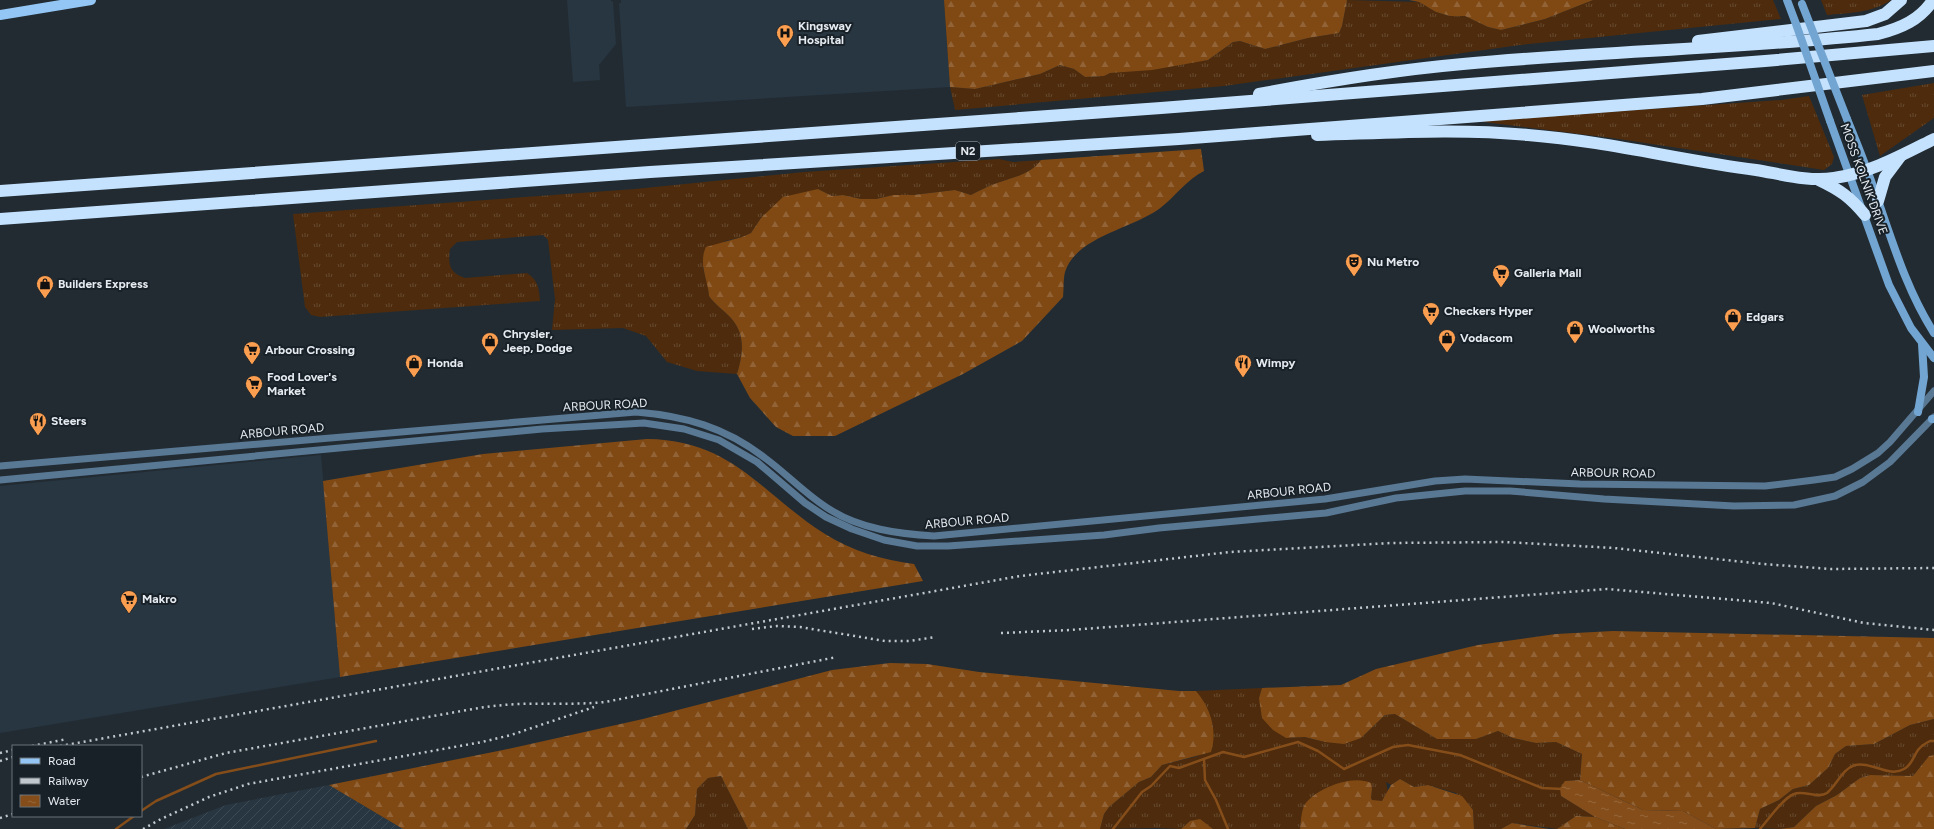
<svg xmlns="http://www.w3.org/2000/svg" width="1934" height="829" viewBox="0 0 1934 829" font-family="Figtree,sans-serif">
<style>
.built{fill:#283642}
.industrial{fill:url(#industrial-furrows)}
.grass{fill:url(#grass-tufts)}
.forest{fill:url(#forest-firs)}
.water{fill:url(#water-ripples)}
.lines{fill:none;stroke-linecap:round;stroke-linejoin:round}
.stream{stroke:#854d19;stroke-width:2.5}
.street{stroke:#597894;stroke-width:7}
.secondary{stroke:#72a5d1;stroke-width:8}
.primary{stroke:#93c6f4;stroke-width:10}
.highway{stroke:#c4e2fe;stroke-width:12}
.rail{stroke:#c2c9ce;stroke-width:2.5;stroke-dasharray:2 4;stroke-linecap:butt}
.secondary-bridge{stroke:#72a5d1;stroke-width:8}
.labels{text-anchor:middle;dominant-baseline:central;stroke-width:4;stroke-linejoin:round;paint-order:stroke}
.shield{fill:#192128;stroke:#a8aeb4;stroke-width:1}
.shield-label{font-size:11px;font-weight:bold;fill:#e5ebf0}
.poi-label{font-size:12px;font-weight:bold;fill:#e5ebf0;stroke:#192128;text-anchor:start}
.street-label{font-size:12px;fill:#e5ebf0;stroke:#192128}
</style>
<defs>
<pattern id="industrial-furrows" width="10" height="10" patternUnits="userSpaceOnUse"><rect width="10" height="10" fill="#283642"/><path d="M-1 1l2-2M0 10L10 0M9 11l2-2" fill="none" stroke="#3d4a54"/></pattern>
<pattern id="grass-tufts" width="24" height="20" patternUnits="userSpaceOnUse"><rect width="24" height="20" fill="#4d2b0c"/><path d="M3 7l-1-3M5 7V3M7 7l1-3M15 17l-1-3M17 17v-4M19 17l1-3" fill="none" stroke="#664a30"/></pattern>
<pattern id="forest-firs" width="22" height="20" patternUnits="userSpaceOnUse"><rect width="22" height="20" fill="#804914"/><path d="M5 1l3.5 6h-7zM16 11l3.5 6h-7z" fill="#926336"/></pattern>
<pattern id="water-ripples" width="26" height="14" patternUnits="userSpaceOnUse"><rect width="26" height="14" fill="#854d19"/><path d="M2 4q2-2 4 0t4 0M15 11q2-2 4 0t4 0" fill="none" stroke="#96673b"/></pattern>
</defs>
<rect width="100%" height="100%" fill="#222b32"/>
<!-- built -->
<g class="built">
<path d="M567 0H610L613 2 616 44 599 65 600 80 573 82Z"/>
<path d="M621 0H944L950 87 626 107 619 3H621Z"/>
<path d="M321 455 340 677 0 733V486Z"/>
</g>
<!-- industrial -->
<path class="industrial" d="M329 785 403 829H164L226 805Z"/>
<!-- grass -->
<g class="grass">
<path d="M1347 0 1419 2 1436 12 1450 16H1465L1488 27 1501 30 1545 19 1593 0H1773L1781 19 1520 45 1224 86 955 110 950 87 975 89 1040 74 1060 65 1074 69 1085 77 1104 76 1110 73 1208 60 1233 42 1240 41 1265 49 1308 38 1339 33 1342 26Z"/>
<path d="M1821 0H1891C1873 13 1848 13 1827 15Z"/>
<path d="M1934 83V118L1880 156 1862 95Z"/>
<path d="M1809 96 1834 157 1832 164 1824 170 1612 138 1476 121 1781 100Z"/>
<path d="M999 159 1013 162 1041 160C1030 175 1013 177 997 183 988 186 979 191 971 195L955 190 913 195H893L876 199H861L843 195 832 196 818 189 761 218 751 233 742 237 725 241 703 268 708 285 709 296C715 305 724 310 731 318 746 335 743 354 737 374L697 371 667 362 646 336 623 328 552 330 555 299 548 240 543 235 457 242 450 249C448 264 449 273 465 278L527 273C538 280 539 288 540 301L320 317 311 315 305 307 293 214 635 189 804 172Z"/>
<path d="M1262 688 1259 698 1286 738 1305 737 1325 742 1361 738 1385 715 1395 714 1437 739H1476L1498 731 1513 738 1536 743 1556 742 1582 754 1580 780 1565 781 1561 796 1595 817 1576 816 1557 829 1512 823 1501 829H1474L1473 810 1456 793 1428 785 1414 787 1400 779 1391 785 1386 782 1388 792 1382 801H1372L1371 798 1372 789 1301 821 1300 829H1213L1206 824 1190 821 1181 829 1156 828 1100 829 1104 814 1109 807 1139 782 1151 777 1162 765 1198 756 1213 726 1208 711 1196 691Z"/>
<path d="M1934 719V755L1929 756 1913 776 1870 775 1860 778 1837 795 1816 806 1794 827 1780 829 1755 828 1760 809 1779 800 1793 789 1809 785 1828 768 1835 754 1846 746 1874 744 1910 725Z"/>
<path d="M721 776 748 829H686L695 815 697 789 708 778Z"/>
</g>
<!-- forest -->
<g class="forest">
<path d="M944 0H1347L1342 26 1339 33 1308 38 1265 49 1240 41 1233 42 1208 60 1152 70 1110 73 1104 76 1085 77 1074 69 1060 65 1040 74 975 89 950 87Z"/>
<path d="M1409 0H1593L1545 19 1501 30 1488 27 1465 16H1450L1436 12 1419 2Z"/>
<path d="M1201 149 1204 171C1187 179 1175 197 1159 209 1131 229 1076 237 1065 272 1063 280 1064 289 1063 297L1022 341 963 374 835 436H793L776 427 750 398 737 374C743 354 746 335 731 318 724 310 715 305 709 296 708 279 698 264 706 247L742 237 751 233 761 218 783 197 818 189 832 196 843 195 861 199H876L893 195H913L955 190 971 195C979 191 988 186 997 183 1013 177 1030 175 1041 160Z"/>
<path d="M647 439C733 440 760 493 825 534 852 551 883 560 914 564L923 581 340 677 323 481 483 454Z"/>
<path d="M1613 631 1934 638V719L1910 725 1874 744 1846 746 1835 754 1828 768 1809 785 1793 789 1779 800 1760 809 1755 828 1716 829 1683 811 1643 810 1580 780 1582 754 1556 742 1536 743 1513 738 1498 731 1476 739H1437L1395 714 1385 715 1361 738 1344 744 1325 742 1305 737 1286 738 1273 730 1262 718 1259 698 1262 688 1341 685 1376 669 1478 645 1556 634Z"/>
<path d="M890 663 927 664 979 672 1179 691H1196C1210 707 1218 730 1211 752L1162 765 1151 777 1139 782 1109 807 1104 814 1100 829H748L721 776 708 778 697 789 695 815 686 829H403L329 785 503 750 643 719 832 670Z"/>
<path d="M1934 755V829H1780L1794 827 1816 806 1837 795 1860 778 1870 775 1913 776 1929 756Z"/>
<path d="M1400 779 1414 787 1428 785 1462 796 1473 810 1474 829H1300C1301 822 1301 811 1305 804 1317 788 1352 774 1371 783L1372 789 1371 798 1372 800 1382 801 1391 785Z"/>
<path d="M1576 816 1595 817 1625 829H1557Z"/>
<path d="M1200 819 1213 829H1181L1190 821Z"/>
<path d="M1512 823 1549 829H1501Z"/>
</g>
<!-- water -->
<path class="water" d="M1580 780 1643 810 1683 811 1716 829H1625L1595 817 1561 796 1560 788 1565 781Z"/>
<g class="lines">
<!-- stream -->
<g class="stream">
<path d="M1204 759 1205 780 1216 800 1228 829"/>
<path d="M141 811 156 801 216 774 376 741"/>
<path d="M116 829 134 816"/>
<path d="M1113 829 1142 792 1151 786 1170 766 1179 768 1223 752 1244 757 1298 742 1318 751 1344 769 1393 747 1408 745 1460 755 1542 788 1562 789"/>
<path d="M1760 829C1768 820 1783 798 1794 794 1804 790 1818 799 1827 793 1837 785 1842 769 1855 765 1871 761 1889 778 1904 769 1912 765 1913 757 1918 750 1921 746 1926 743 1930 741H1934"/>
</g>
<!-- street -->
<g class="street">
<path d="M0 466 636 412C685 416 725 427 765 458 787 474 806 495 829 509 860 529 899 534 934 536L1325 499 1435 481 1465 479 1580 484 1765 486 1814 480 1835 477 1852 469 1878 453 1890 442 1934 391"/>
<path d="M0 480 542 429 644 423 684 429 719 440 757 462 805 503 826 517 852 529 884 540 917 546H948L1104 535 1159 528 1326 513 1396 498 1465 491H1510L1604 499 1734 506 1794 505 1835 496 1863 482 1890 462 1934 417"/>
</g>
<!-- secondary -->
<g class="secondary">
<path d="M1787 0 1796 24"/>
<path d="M1847 119C1854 136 1861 153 1867 170 1888 225 1902 283 1934 333"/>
<path d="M1830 121 1889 285 1911 328 1934 358"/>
<path d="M1918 412 1924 377 1922 344"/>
<path d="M1932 419H1934"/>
</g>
<!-- primary -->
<path class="primary" d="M0 15 91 0"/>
<!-- highway -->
<g class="highway">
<path d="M1698 41 1866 21 1885 14 1901 0"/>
<path d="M1259 94C1327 81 1395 70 1463 64 1602 51 1740 49 1878 34 1901 28 1920 20 1933 0"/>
<path d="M1317 135C1387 133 1458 128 1528 135 1605 141 1680 160 1756 170 1781 174 1809 182 1834 178 1870 173 1902 155 1934 139"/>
<path d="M1819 180C1840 190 1850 197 1865 215"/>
<path d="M0 191 1161 108 1765 61 1934 46"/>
<path d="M1878 201 1885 177 1900 157"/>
<path d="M0 219 650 172 1179 139 1702 99 1934 71"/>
</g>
<!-- rail -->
<g class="rail">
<path d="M752 629 777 626 800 627 885 641H910L935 637"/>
<path d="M1001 633 1070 630 1607 589 1771 603 1864 623 1934 630"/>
<path d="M32 746 67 739"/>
<path d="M60 746 1020 576 1230 552 1391 543 1505 542 1614 548 1763 564 1831 569 1934 568"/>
<path d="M0 753 13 750"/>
<path d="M0 761 13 757"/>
<path d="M141 777 226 753 456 712C477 708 497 705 518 704 547 703 576 705 605 702L837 657"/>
<path d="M0 818 13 814"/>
<path d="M143 829 161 819 209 797 248 784 482 742 511 735 594 707"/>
</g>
<!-- secondary-bridge -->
<g class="secondary-bridge">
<path d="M1802 4 1847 119"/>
<path d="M1796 24 1830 121"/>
</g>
</g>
<!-- icons -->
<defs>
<symbol id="hospital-pin" viewBox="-11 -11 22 30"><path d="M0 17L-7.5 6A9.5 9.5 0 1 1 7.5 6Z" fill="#fb9e50" stroke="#192128"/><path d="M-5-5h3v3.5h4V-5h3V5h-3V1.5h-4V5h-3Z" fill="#111"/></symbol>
<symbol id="theatre-pin" viewBox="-11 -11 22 30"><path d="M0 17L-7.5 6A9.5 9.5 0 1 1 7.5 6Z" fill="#fb9e50" stroke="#192128"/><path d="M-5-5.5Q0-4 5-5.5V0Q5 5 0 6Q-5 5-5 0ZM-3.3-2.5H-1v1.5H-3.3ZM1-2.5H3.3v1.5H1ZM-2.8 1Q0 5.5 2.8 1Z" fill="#111"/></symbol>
<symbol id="supermarket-pin" viewBox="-11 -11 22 30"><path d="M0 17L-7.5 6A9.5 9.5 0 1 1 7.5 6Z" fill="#fb9e50" stroke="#192128"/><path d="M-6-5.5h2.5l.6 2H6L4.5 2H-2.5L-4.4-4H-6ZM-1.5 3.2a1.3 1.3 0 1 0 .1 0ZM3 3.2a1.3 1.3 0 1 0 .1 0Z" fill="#111"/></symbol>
<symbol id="shop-pin" viewBox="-11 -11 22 30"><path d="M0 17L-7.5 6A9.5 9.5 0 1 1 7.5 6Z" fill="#fb9e50" stroke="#192128"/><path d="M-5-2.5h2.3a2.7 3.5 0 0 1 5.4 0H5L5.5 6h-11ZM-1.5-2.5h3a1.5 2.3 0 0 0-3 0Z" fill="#111"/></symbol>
<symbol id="restaurant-pin" viewBox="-11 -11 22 30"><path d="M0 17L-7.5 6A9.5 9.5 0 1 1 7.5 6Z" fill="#fb9e50" stroke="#192128"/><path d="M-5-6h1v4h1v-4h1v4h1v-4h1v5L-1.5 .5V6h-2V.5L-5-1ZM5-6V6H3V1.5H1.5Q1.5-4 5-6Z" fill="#111"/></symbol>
</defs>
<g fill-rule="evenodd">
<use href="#hospital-pin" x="775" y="23" width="20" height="27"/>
<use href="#theatre-pin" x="1344" y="252" width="20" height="27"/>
<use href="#supermarket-pin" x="1491" y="263" width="20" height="27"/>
<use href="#shop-pin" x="35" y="274" width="20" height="27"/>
<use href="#supermarket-pin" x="1421" y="301" width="20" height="27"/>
<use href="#shop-pin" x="1723" y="307" width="20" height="27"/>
<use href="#shop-pin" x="1565" y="319" width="20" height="27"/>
<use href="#shop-pin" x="1437" y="328" width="20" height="27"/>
<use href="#shop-pin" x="480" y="331" width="20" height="27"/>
<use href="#supermarket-pin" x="242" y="340" width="20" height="27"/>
<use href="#shop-pin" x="404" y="353" width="20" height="27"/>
<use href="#restaurant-pin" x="1233" y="353" width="20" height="27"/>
<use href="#supermarket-pin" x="244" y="374" width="20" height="27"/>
<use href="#restaurant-pin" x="28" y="411" width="20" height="27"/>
<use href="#supermarket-pin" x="119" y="589" width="20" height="27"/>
</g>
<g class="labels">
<!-- shield labels -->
<rect class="shield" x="956" y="142" width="24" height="18" rx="3"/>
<g class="shield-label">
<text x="968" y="151">N2</text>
</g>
<!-- poi labels -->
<g class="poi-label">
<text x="798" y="26">Kingsway<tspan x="798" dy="14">Hospital</tspan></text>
<text x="1367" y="262">Nu Metro</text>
<text x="1514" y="273">Galleria Mall</text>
<text x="58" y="284">Builders Express</text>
<text x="1444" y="311">Checkers Hyper</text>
<text x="1746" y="317">Edgars</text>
<text x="1588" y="329">Woolworths</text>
<text x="503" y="334">Chrysler,<tspan x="503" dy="14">Jeep, Dodge</tspan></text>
<text x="1460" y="338">Vodacom</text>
<text x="265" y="350">Arbour Crossing</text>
<text x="427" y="363">Honda</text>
<text x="1256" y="363">Wimpy</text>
<text x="267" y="377">Food Lover's<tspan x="267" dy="14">Market</tspan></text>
<text x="51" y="421">Steers</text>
<text x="142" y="599">Makro</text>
</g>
<!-- street labels -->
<g class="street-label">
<text transform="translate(1864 179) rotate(70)">MOSS KOLNIK DRIVE</text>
<text transform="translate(605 405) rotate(-3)">ARBOUR ROAD</text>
<text transform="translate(282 431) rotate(-5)">ARBOUR ROAD</text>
<text transform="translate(1613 473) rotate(1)">ARBOUR ROAD</text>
<text transform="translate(1289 491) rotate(-6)">ARBOUR ROAD</text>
<text transform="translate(967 521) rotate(-5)">ARBOUR ROAD</text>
</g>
</g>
<!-- legend -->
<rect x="12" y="745" width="130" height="72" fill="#192128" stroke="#6b7278"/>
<rect x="20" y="758" width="20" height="6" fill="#93c6f4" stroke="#6b7278"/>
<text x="48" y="765" font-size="12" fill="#e5ebf0">Road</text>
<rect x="20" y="778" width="20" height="6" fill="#c2c9ce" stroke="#6b7278"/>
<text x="48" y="785" font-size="12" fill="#e5ebf0">Railway</text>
<rect x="20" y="795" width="20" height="12" fill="url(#water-ripples)" stroke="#6b7278"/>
<text x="48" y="805" font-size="12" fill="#e5ebf0">Water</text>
</svg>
